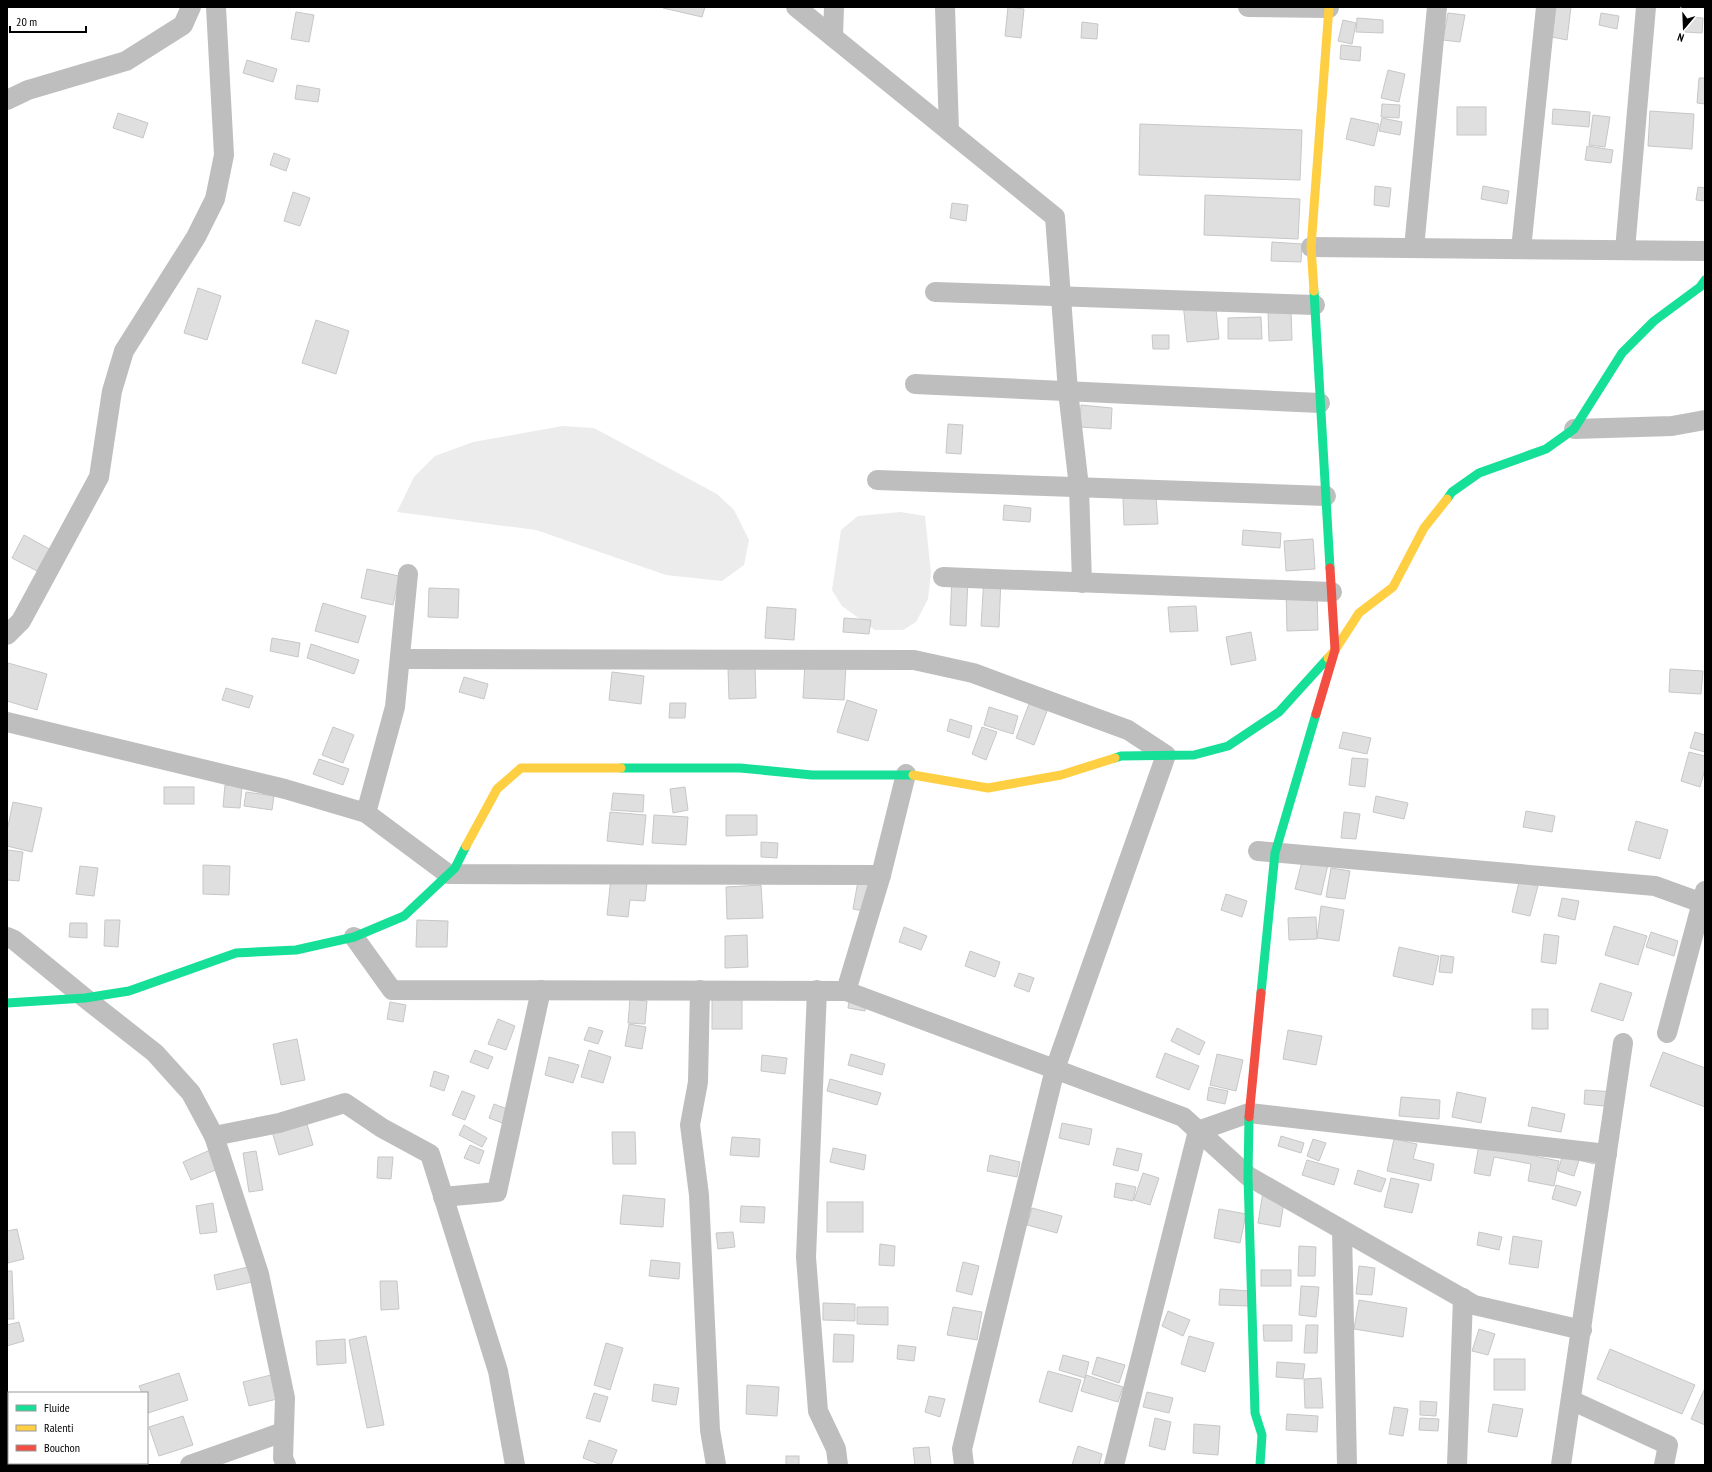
<svg xmlns="http://www.w3.org/2000/svg" width="1712" height="1472" viewBox="0 0 1712 1472" font-family="'PT Sans Narrow',sans-serif">
<style>
.green{fill:#ececec}
.building{fill:#dfdfdf;stroke:#c7c7c7}
.lines{fill:none;stroke-linecap:round;stroke-linejoin:round}
.street{stroke:#bebebe;stroke-width:20}
.fast{stroke:#16e098;stroke-width:9}
.slow{stroke:#ffcf43;stroke-width:9}
.jam{stroke:#f24e42;stroke-width:9}
</style>
<rect width="100%" height="100%" fill="#fff"/>
<!-- green -->
<g class="green">
<path d="M563 426 594 428 717 494 734 510 749 540 744 565 722 581 666 575 536 530 397 512 414 477 435 456 473 442Z"/>
<path d="M900 512 925 516 931 573 928 599 916 622 903 630H875L842 606 832 590 841 530 858 516Z"/>
</g>
<!-- building -->
<g class="building">
<path d="M663 7H705L702 17 663 8Z"/>
<path d="M1008 7 1024 9 1021 38 1005 36Z"/>
<path d="M1556 7H1571L1567 40 1552 37Z"/>
<path d="M296 12 314 15 309 42 291 39Z"/>
<path d="M1448 13 1465 15 1460 42 1443 40Z"/>
<path d="M1601 13 1619 16 1617 29 1599 25Z"/>
<path d="M1686 17 1703 18 1702 33 1685 32Z"/>
<path d="M1357 18 1383 20V33L1356 32Z"/>
<path d="M1343 20 1356 23 1352 44 1338 41Z"/>
<path d="M1082 22 1098 24 1097 39 1081 38Z"/>
<path d="M1341 45 1361 47 1360 61 1340 59Z"/>
<path d="M247 60 277 69 273 82 243 73Z"/>
<path d="M1388 70 1405 74 1399 102 1381 98Z"/>
<path d="M1699 78H1705V104L1697 103Z"/>
<path d="M297 85 320 89 318 102 295 99Z"/>
<path d="M1382 104 1400 105 1399 118 1381 117Z"/>
<rect x="1457" y="107" width="29" height="28"/>
<path d="M1553 109 1590 112 1589 127 1552 124Z"/>
<path d="M1650 111 1694 114 1692 149 1648 146Z"/>
<path d="M118 113 148 123 143 138 113 128Z"/>
<path d="M1593 115 1610 117 1605 147 1589 145Z"/>
<path d="M1351 118 1379 124 1374 146 1346 139Z"/>
<path d="M1382 118 1402 122 1400 135 1379 131Z"/>
<path d="M1140 124 1302 130 1300 180 1139 175Z"/>
<path d="M1587 146 1613 150 1611 163 1585 160Z"/>
<path d="M274 153 290 159 286 171 270 165Z"/>
<path d="M1375 186 1391 188 1389 207 1374 205Z"/>
<path d="M1483 186 1509 191 1507 204 1481 199Z"/>
<path d="M1698 187 1705 188V201L1696 200Z"/>
<path d="M293 192 310 198 300 226 284 221Z"/>
<path d="M1205 195 1300 199 1298 239 1204 235Z"/>
<path d="M952 203 968 205 966 221 950 218Z"/>
<path d="M1272 242 1302 244 1301 262 1271 261Z"/>
<path d="M198 288 221 296 207 340 184 333Z"/>
<path d="M1215 299 1219 339 1187 342 1183 302Z"/>
<path d="M1291 310 1292 340 1269 341 1268 311Z"/>
<path d="M1261 317 1262 339H1228V318Z"/>
<path d="M316 320 349 331 336 374 302 363Z"/>
<path d="M1152 335H1169V349H1153Z"/>
<path d="M1081 405 1112 408 1111 429 1080 427Z"/>
<path d="M948 424 963 425 961 454 946 453Z"/>
<path d="M1156 496 1158 524 1124 525 1123 498Z"/>
<path d="M1004 505 1031 508 1030 522 1003 520Z"/>
<path d="M1243 530 1281 533 1280 548 1242 545Z"/>
<path d="M24 535 49 549 37 571 12 558Z"/>
<path d="M1313 539 1315 569 1286 571 1284 541Z"/>
<path d="M367 569 399 576 393 605 361 598Z"/>
<path d="M952 576 968 577 966 626 950 625Z"/>
<path d="M984 577 1001 578 999 627 981 626Z"/>
<path d="M429 588 459 589 458 618 428 617Z"/>
<path d="M1286 591H1317L1318 630 1287 631Z"/>
<path d="M323 603 366 616 358 643 315 631Z"/>
<path d="M1196 606 1198 631 1170 632 1168 607Z"/>
<path d="M767 607 796 609 794 640 765 638Z"/>
<path d="M844 618 871 620 869 634 843 632Z"/>
<path d="M1251 632 1256 660 1231 665 1226 637Z"/>
<path d="M272 638 300 643 298 657 270 651Z"/>
<path d="M311 644 359 660 354 674 307 658Z"/>
<path d="M8 663 47 674 37 710 7 701Z"/>
<path d="M805 663 846 665 844 700 803 698Z"/>
<path d="M755 668 756 698 729 699 728 669Z"/>
<path d="M1670 669 1703 671 1701 694 1669 692Z"/>
<path d="M612 672 644 676 641 704 609 700Z"/>
<path d="M464 677 488 684 484 699 459 692Z"/>
<path d="M226 688 253 696 249 708 222 700Z"/>
<path d="M847 700 877 710 868 741 837 732Z"/>
<path d="M670 703H686L685 718H669Z"/>
<path d="M1029 704 1047 711 1034 745 1016 738Z"/>
<path d="M989 707 1018 716 1013 734 984 725Z"/>
<path d="M950 719 972 726 969 738 947 731Z"/>
<path d="M333 727 354 735 343 763 322 755Z"/>
<path d="M982 727 997 732 986 760 972 754Z"/>
<path d="M1343 732 1371 738 1367 754 1339 748Z"/>
<path d="M1695 732 1705 735V752L1690 748Z"/>
<path d="M1689 752 1705 756V769L1700 787 1681 781Z"/>
<path d="M1352 758 1368 759 1365 787 1349 785Z"/>
<path d="M319 759 349 769 343 785 313 774Z"/>
<path d="M225 785 242 786 240 808 223 807Z"/>
<rect x="164" y="787" width="30" height="17"/>
<path d="M685 787 688 810 673 813 670 789Z"/>
<path d="M246 792 274 796 272 810 244 806Z"/>
<path d="M613 793 644 795 643 812 611 810Z"/>
<path d="M1376 796 1408 803 1404 819 1373 812Z"/>
<path d="M13 802 42 808 32 852 7 846V831Z"/>
<path d="M1526 811 1555 816 1552 832 1523 827Z"/>
<path d="M610 812 646 815 643 845 607 841Z"/>
<path d="M1344 812 1360 814 1356 839 1341 838Z"/>
<path d="M654 815 688 817 686 845 652 843Z"/>
<path d="M726 815H757V835L726 836Z"/>
<path d="M1636 821 1668 830 1660 859 1628 850Z"/>
<path d="M761 842 778 843 777 858 761 857Z"/>
<path d="M8 850 23 852 19 881 7 880Z"/>
<path d="M1304 854 1329 860 1321 895 1295 889Z"/>
<path d="M203 865 230 866 229 895 203 894Z"/>
<path d="M80 866 98 868 94 896 76 894Z"/>
<path d="M1331 868 1350 871 1345 899 1326 897Z"/>
<path d="M611 878 647 882 645 901 630 900 628 917 607 915Z"/>
<path d="M858 881 875 884 869 912 853 909Z"/>
<path d="M1519 882 1538 886 1530 916 1512 912Z"/>
<path d="M761 885 763 918 727 919 726 887Z"/>
<path d="M1226 894 1247 901 1242 917 1221 910Z"/>
<path d="M1562 898 1579 901 1575 920 1558 916Z"/>
<path d="M1321 906 1344 910 1339 941 1317 938Z"/>
<path d="M1316 917 1317 939 1289 940 1288 918Z"/>
<path d="M105 920H120L118 947 104 946Z"/>
<path d="M417 920 448 921 447 947H416Z"/>
<path d="M70 923H87V938L69 937Z"/>
<path d="M1614 926 1647 936 1638 965 1605 955Z"/>
<path d="M904 927 927 936 921 950 899 942Z"/>
<path d="M1651 932 1678 941 1674 956 1646 947Z"/>
<path d="M1544 934 1559 936 1556 964 1541 962Z"/>
<path d="M747 935 748 967 725 968V936Z"/>
<path d="M1399 947 1439 956 1433 985 1393 976Z"/>
<path d="M970 951 1000 962 995 977 965 966Z"/>
<path d="M1441 955 1454 957 1452 973 1439 972Z"/>
<path d="M1019 973 1034 978 1029 992 1014 986Z"/>
<path d="M1600 983 1632 993 1623 1021 1591 1011Z"/>
<path d="M850 994 867 997 865 1011 848 1008Z"/>
<path d="M630 999 647 1001 645 1024 628 1023Z"/>
<rect x="712" y="1000" width="30" height="29"/>
<path d="M390 1002 406 1005 403 1022 387 1019Z"/>
<rect x="1532" y="1009" width="16" height="20"/>
<path d="M498 1019 515 1026 506 1050 488 1044Z"/>
<path d="M629 1024 646 1027 642 1049 625 1046Z"/>
<path d="M589 1027 603 1031 598 1044 584 1040Z"/>
<path d="M1177 1028 1205 1042 1199 1055 1171 1041Z"/>
<path d="M1288 1030 1322 1036 1316 1065 1283 1059Z"/>
<path d="M297 1039 305 1080 281 1085 273 1044Z"/>
<path d="M475 1050 493 1057 488 1069 470 1062Z"/>
<path d="M589 1050 611 1057 603 1083 581 1077Z"/>
<path d="M1663 1052 1705 1068V1107L1650 1086Z"/>
<path d="M1165 1053 1199 1066 1189 1090 1156 1077Z"/>
<path d="M851 1054 885 1064 882 1075 848 1065Z"/>
<path d="M1217 1054 1243 1060 1236 1091 1210 1085Z"/>
<path d="M762 1055 787 1058 785 1074 761 1071Z"/>
<path d="M549 1057 579 1065 573 1083 545 1075Z"/>
<path d="M434 1071 449 1076 444 1091 430 1086Z"/>
<path d="M830 1079 881 1093 877 1105 827 1091Z"/>
<path d="M1209 1087 1228 1091 1225 1104 1207 1100Z"/>
<path d="M1585 1090 1615 1092 1614 1107 1584 1104Z"/>
<path d="M462 1091 475 1096 465 1120 452 1115Z"/>
<path d="M1457 1092 1486 1098 1481 1123 1452 1117Z"/>
<path d="M1401 1097 1440 1100 1439 1119 1399 1116Z"/>
<path d="M494 1104 510 1110 505 1124 489 1118Z"/>
<path d="M1532 1107 1565 1114 1561 1132 1528 1126Z"/>
<path d="M305 1117 313 1145 279 1155 271 1128Z"/>
<path d="M1062 1123 1092 1129 1089 1145 1059 1138Z"/>
<path d="M464 1125 487 1138 482 1147 459 1135Z"/>
<path d="M612 1132H635L636 1164H613Z"/>
<path d="M1481 1132 1524 1154 1559 1161 1554 1186 1528 1181 1531 1164 1494 1157 1490 1176 1474 1173Z"/>
<path d="M1281 1136 1304 1143 1301 1153 1278 1146Z"/>
<path d="M732 1137 760 1139 759 1157 730 1155Z"/>
<path d="M1313 1139 1326 1143 1319 1161 1307 1156Z"/>
<path d="M1394 1139 1417 1144 1413 1159 1434 1164 1431 1181 1387 1171Z"/>
<path d="M1566 1143 1598 1152 1594 1164 1579 1160 1574 1176 1558 1171Z"/>
<path d="M470 1145 484 1151 479 1164 464 1158Z"/>
<path d="M833 1148 866 1155 864 1170 830 1162Z"/>
<path d="M1117 1148 1142 1154 1138 1171 1113 1165Z"/>
<path d="M210 1150 218 1169 191 1180 183 1162Z"/>
<path d="M256 1151 263 1190 249 1192 243 1153Z"/>
<path d="M990 1155 1020 1162 1017 1177 987 1171Z"/>
<path d="M378 1157H393L391 1179 377 1178Z"/>
<path d="M1307 1160 1339 1169 1334 1185 1302 1175Z"/>
<path d="M1358 1170 1386 1179 1381 1192 1354 1184Z"/>
<path d="M1143 1173 1159 1178 1150 1205 1134 1200Z"/>
<path d="M1391 1178 1419 1184 1412 1213 1384 1207Z"/>
<path d="M1116 1183 1136 1187 1133 1201 1114 1197Z"/>
<path d="M1556 1185 1581 1192 1576 1206 1552 1199Z"/>
<path d="M1263 1192 1285 1196 1280 1227 1258 1223Z"/>
<path d="M623 1195 665 1199 663 1227 620 1224Z"/>
<rect x="827" y="1202" width="36" height="30"/>
<path d="M213 1203 217 1232 200 1234 196 1206Z"/>
<path d="M741 1206 765 1207 764 1223 740 1222Z"/>
<path d="M1032 1208 1062 1216 1057 1233 1027 1225Z"/>
<path d="M1219 1209 1246 1214 1240 1243 1214 1238Z"/>
<path d="M17 1229 24 1259 8 1263 7 1231Z"/>
<path d="M733 1232 735 1247 718 1249 716 1233Z"/>
<path d="M1479 1232 1502 1237 1499 1250 1477 1245Z"/>
<path d="M1513 1236 1542 1241 1538 1268 1509 1264Z"/>
<path d="M880 1244 895 1246 894 1266 879 1265Z"/>
<path d="M1299 1246 1316 1247 1315 1276H1298Z"/>
<path d="M651 1260 680 1263 679 1279 649 1276Z"/>
<path d="M963 1262 979 1266 972 1295 956 1291Z"/>
<path d="M1359 1266 1375 1268 1372 1295 1356 1294Z"/>
<path d="M248 1267 252 1282 217 1290 214 1275Z"/>
<rect x="1261" y="1270" width="30" height="16"/>
<path d="M7 1271H12L14 1319H7Z"/>
<path d="M380 1281H397L399 1309 381 1310Z"/>
<path d="M1301 1286 1319 1287 1316 1317 1299 1315Z"/>
<path d="M1220 1289 1250 1291 1249 1306 1219 1305Z"/>
<path d="M1359 1300 1407 1308 1403 1337 1354 1329Z"/>
<path d="M823 1303 855 1304V1321L823 1320Z"/>
<path d="M857 1307H888V1325L857 1324Z"/>
<path d="M953 1307 982 1312 977 1340 947 1335Z"/>
<path d="M1168 1311 1190 1320 1183 1336 1162 1326Z"/>
<path d="M19 1322 24 1341 7 1346V1325Z"/>
<path d="M1263 1325H1292V1341H1264Z"/>
<path d="M1306 1325H1318L1317 1353H1304Z"/>
<path d="M1479 1329 1495 1334 1488 1355 1472 1351Z"/>
<path d="M834 1334 854 1335 853 1362H833Z"/>
<path d="M366 1336 384 1425 367 1428 349 1340Z"/>
<path d="M1189 1336 1214 1343 1205 1372 1181 1364Z"/>
<path d="M345 1339 346 1363 317 1365 316 1341Z"/>
<path d="M606 1343 623 1348 610 1390 594 1385Z"/>
<path d="M898 1345 916 1347 914 1361 897 1359Z"/>
<path d="M1610 1349 1695 1385 1682 1414 1597 1379Z"/>
<path d="M1063 1355 1089 1362 1085 1378 1059 1370Z"/>
<path d="M1097 1357 1125 1365 1119 1383 1092 1374Z"/>
<rect x="1494" y="1359" width="31" height="31"/>
<path d="M1277 1362 1305 1364 1303 1379 1276 1377Z"/>
<path d="M1048 1371 1081 1380 1072 1412 1039 1402Z"/>
<path d="M179 1373 188 1400 148 1413 147 1393H142L139 1386Z"/>
<path d="M275 1374 281 1398 249 1406 243 1382Z"/>
<path d="M1086 1375 1123 1387 1118 1402 1081 1391Z"/>
<path d="M1321 1378 1323 1408H1305L1304 1379Z"/>
<path d="M654 1384 679 1388 676 1405 652 1401Z"/>
<path d="M747 1385 779 1387 777 1416 746 1414Z"/>
<path d="M1705 1388V1425L1691 1419Z"/>
<path d="M1147 1392 1173 1398 1169 1413 1143 1407Z"/>
<path d="M594 1393 608 1397 600 1422 586 1418Z"/>
<path d="M929 1396 945 1399 940 1417 925 1412Z"/>
<path d="M1420 1401 1437 1402 1436 1416 1420 1415Z"/>
<path d="M1493 1404 1523 1409 1517 1437 1488 1432Z"/>
<path d="M1394 1407 1408 1409 1403 1436 1389 1434Z"/>
<path d="M1287 1414 1318 1416 1317 1432 1286 1430Z"/>
<path d="M183 1416 193 1445 159 1456 149 1427Z"/>
<path d="M1155 1418 1171 1422 1165 1450 1149 1446Z"/>
<path d="M1420 1418 1439 1419 1438 1431 1419 1430Z"/>
<path d="M1194 1424 1220 1426 1218 1455 1193 1453Z"/>
<path d="M589 1440 617 1450 611 1465H602L583 1458Z"/>
<path d="M1078 1446 1102 1454 1099 1465H1072Z"/>
<path d="M929 1447 931 1465H915L913 1448Z"/>
<rect x="786" y="1456" width="13" height="9"/>
</g>
<g class="lines">
<!-- street -->
<g class="street">
<path d="M796 7 1055 217 1068 391 1079 487 1082 583"/>
<path d="M945 7 949 131"/>
<path d="M1248 7 1329 8"/>
<path d="M833 37 834 7"/>
<path d="M7 100 28 90 126 61 183 25 191 7"/>
<path d="M1311 247 1705 251"/>
<path d="M1414 248 1437 7"/>
<path d="M1521 249 1546 7"/>
<path d="M1625 250 1646 7"/>
<path d="M935 292 1315 305"/>
<path d="M915 384 1320 403"/>
<path d="M1574 429 1672 426 1705 420"/>
<path d="M877 480 1326 496"/>
<path d="M943 577 1332 592"/>
<path d="M7 635 21 621 99 477 112 391 124 351 196 237 215 199 224 155 216 7"/>
<path d="M401 659 914 660 973 673 1128 730 1166 755 1055 1069 962 1449 964 1465"/>
<path d="M7 722 285 789 366 813 395 707 408 574"/>
<path d="M366 813 448 874 881 875"/>
<path d="M1258 851 1655 886 1705 904"/>
<path d="M7 937 14 940 85 998 155 1053 191 1093 214 1136 259 1274 285 1398 283 1458 286 1465"/>
<path d="M354 937 392 990 846 991 1183 1117 1248 1176 1474 1305 1582 1330"/>
<path d="M700 990 698 1082 690 1125 699 1195 710 1430 716 1465"/>
<path d="M817 990 806 1257 818 1411 836 1449 838 1465"/>
<path d="M846 991 881 875 906 774"/>
<path d="M1667 1033 1705 891"/>
<path d="M214 1136 279 1123 345 1103 382 1128 430 1154 498 1371 515 1465"/>
<path d="M443 1197 497 1192 541 990"/>
<path d="M1342 1230 1347 1465"/>
<path d="M1571 1400 1668 1445 1664 1465"/>
<path d="M190 1465 283 1432"/>
<path d="M1114 1465 1198 1131 1249 1113 1607 1154"/>
<path d="M1457 1465 1463 1298"/>
<path d="M1561 1465 1623 1043"/>
</g>
<!-- fast -->
<g class="fast">
<path d="M1314 291 1330 568"/>
<path d="M1447 499 1452 492 1479 473 1546 449 1574 429 1622 353 1654 321 1700 287 1705 280"/>
<path d="M1115 758 1121 756 1194 755 1228 746 1279 712 1328 658"/>
<path d="M621 768H740L812 775H913"/>
<path d="M1261 993 1275 853 1316 714"/>
<path d="M7 1003 85 998 129 991 236 953 296 950 354 937 404 916 455 868 466 846"/>
<path d="M1249 1117 1248 1176 1255 1413 1262 1435 1260 1465"/>
</g>
<!-- slow -->
<g class="slow">
<path d="M1314 291 1311 247 1329 7"/>
<path d="M1328 658 1335 650 1359 613 1393 587 1424 528 1447 499"/>
<path d="M913 775 988 788 1061 775 1115 758"/>
<path d="M466 846 497 789 521 768H621"/>
</g>
<!-- jam -->
<g class="jam">
<path d="M1316 714 1335 650 1330 568"/>
<path d="M1249 1117 1261 993"/>
</g>
</g>
<!-- border -->
<rect width="1712" height="1472" fill="none" stroke="#000000" stroke-width="16"/>
<!-- legend -->
<rect x="8" y="1392" width="140" height="72" fill="#ffffff" stroke="#999999"/>
<rect x="16" y="1405" width="20" height="6" fill="#16e098" stroke="#999999"/>
<text x="44" y="1412" font-size="12" fill="#000000">Fluide</text>
<rect x="16" y="1425" width="20" height="6" fill="#ffcf43" stroke="#999999"/>
<text x="44" y="1432" font-size="12" fill="#000000">Ralenti</text>
<rect x="16" y="1445" width="20" height="6" fill="#f24e42" stroke="#999999"/>
<text x="44" y="1452" font-size="12" fill="#000000">Bouchon</text>
<!-- north arrow -->
<g transform="translate(1684 28) rotate(199)" stroke="#ffffff" stroke-width="3" paint-order="stroke">
<path d="M0-3L7 15L0 10L-7 15Z" fill="#000000"/>
<text y="-6" font-size="11" font-weight="bold" text-anchor="middle" fill="#000000">N</text>
</g>
<!-- scale -->
<path d="M10 26v6h76v-6" fill="none" stroke="#000000" stroke-width="2"/>
<text x="16" y="26" font-size="12" fill="#000000" stroke="#ffffff" stroke-width="3" paint-order="stroke">20 m</text>
</svg>
